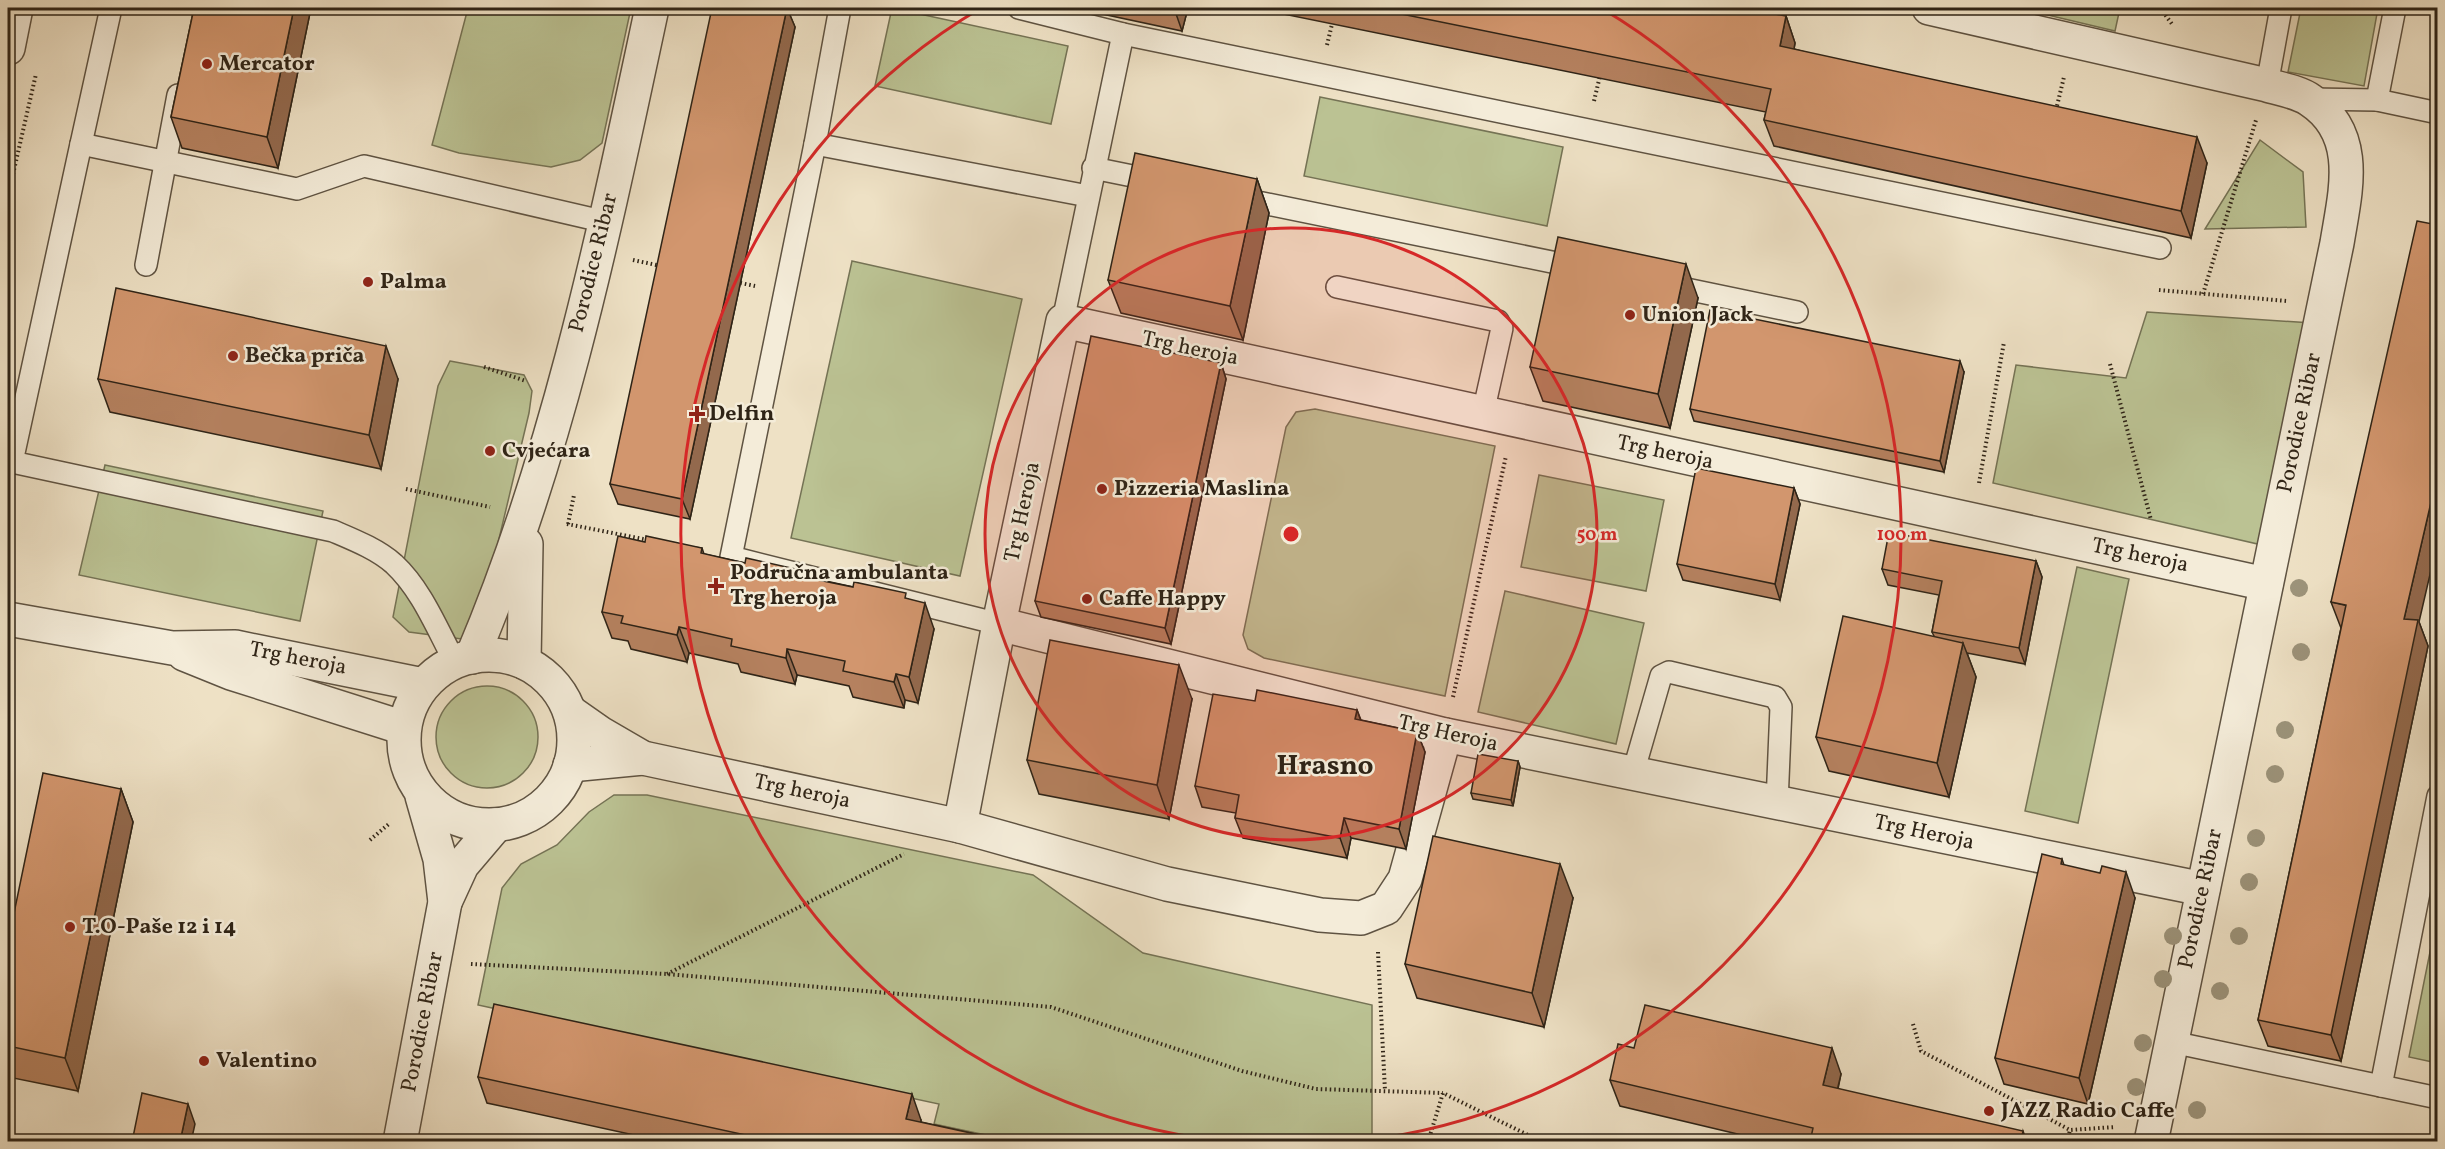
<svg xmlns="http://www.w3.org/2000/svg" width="2445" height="1149" viewBox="0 0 2445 1149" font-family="Vollkorn,serif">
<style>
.green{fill:#bbc293;stroke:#757355;stroke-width:1.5}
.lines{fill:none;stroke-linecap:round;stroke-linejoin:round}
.service-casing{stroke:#5f5342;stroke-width:24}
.minor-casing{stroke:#5f5342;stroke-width:36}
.tertiary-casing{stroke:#5f5342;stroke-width:36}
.path{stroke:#2f2417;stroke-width:4;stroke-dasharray:1.5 3;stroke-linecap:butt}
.service{stroke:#f4ecd9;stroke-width:21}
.minor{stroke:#f4ecd9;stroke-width:33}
.tertiary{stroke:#f4ecd9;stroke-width:33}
.tree{fill:#9c937a}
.wall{fill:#b5815f;stroke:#2f2417;stroke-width:1.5}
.shaded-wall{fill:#93694d;stroke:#2f2417;stroke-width:1.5}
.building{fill:#d2966e;stroke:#2f2417;stroke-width:1.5}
.ring{fill:none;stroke:#d62828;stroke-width:3}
.poi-dot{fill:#8f2418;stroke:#f4ecd9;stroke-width:2}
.labels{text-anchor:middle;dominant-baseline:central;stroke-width:5;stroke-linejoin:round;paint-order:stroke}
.poi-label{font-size:22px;font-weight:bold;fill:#2f2417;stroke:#f4ecd9;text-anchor:start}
.street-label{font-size:22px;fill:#2f2417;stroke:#f4ecd9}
.district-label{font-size:28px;font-weight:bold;fill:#2f2417;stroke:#f4ecd9}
.centre{fill:#d62828;stroke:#f4ecd9;stroke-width:3}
.ring-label{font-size:18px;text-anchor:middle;font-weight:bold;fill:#d62828;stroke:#f4ecd9;stroke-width:5;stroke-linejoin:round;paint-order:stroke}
</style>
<rect width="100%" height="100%" fill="#eee1c5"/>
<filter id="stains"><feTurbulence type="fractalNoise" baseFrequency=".00333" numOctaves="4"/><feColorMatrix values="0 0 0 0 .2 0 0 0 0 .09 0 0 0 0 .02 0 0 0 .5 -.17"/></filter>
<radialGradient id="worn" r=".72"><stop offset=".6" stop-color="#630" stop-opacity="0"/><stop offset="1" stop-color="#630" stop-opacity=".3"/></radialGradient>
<!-- green -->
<g class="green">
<path d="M468 8H631L602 143 580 160 551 167 459 153 432 145Z"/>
<path d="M892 8 1068 46 1051 124 875 86Z"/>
<path d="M2018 8H2120L2115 31Z"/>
<path d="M2301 8H2378L2364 86 2288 72Z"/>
<path d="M1320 97 1563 147 1547 226 1304 176Z"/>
<path d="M2260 140 2303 172 2306 227 2205 229Z"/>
<path d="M852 261 1022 299 960 576 791 538Z"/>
<path d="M2147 312 2312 323 2262 545 1993 483 2016 365 2126 378Z"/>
<path d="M450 361 524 375 532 391 529 413 477 631 462 639 409 632 393 617 438 386Z"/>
<path d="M1315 409 1495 446 1445 696 1264 658 1248 649 1243 635 1286 427 1296 412Z"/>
<path d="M105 465 323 511 300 621 79 575Z"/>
<path d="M1539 475 1664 500 1646 591 1521 567Z"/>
<path d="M2077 567 2129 579 2078 823 2025 811Z"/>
<path d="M1505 591 1644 623 1616 744 1478 712Z"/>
<circle cx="487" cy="737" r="51"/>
<path d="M614 795H647L1033 875 1143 953 1372 1005V1142L1014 1141 934 1124 939 1104 478 1005 502 888 521 864 557 845 589 812Z"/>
<path d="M2437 917 2438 1063H2437L2409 1057Z"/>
</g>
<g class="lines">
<defs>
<g id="service">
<path d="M111 8 81 144 297 189 364 166 606 222"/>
<path d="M840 8 815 144 731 557 999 624"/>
<path d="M1019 8 1123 34 2160 248"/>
<path d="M2267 85 2281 8"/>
<path d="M2310 99 2377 100 2438 113"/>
<path d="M2377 100 2395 8"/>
<path d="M81 144 12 462 333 531C354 540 377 549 394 564 422 590 437 629 455 662"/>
<path d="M815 144 1088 196"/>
<path d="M1093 168 1157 181"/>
<path d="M1238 198 1581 268"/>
<path d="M146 265 178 95"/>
<path d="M1667 285 1797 312"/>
<path d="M1337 287 1498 321 1502 328 1483 413"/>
<path d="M1063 321 1123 34"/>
<path d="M1633 773 1661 676 1669 672 1775 697 1781 707 1777 803"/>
<path d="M2172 1042 2438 1098"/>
<path d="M2381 1086 2438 796"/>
</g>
<g id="minor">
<path d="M1929 8 2267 85C2280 89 2299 92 2310 100 2362 134 2345 193 2337 243L2151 1142"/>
<path d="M8 619 172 648 235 647 423 685"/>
<path d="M999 624 1445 735 2203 889"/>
<path d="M184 654 231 673 404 728"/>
<circle cx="489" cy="740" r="85"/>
<path d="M472 657C560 450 605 227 652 8"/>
<path d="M524 662 526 544"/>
<path d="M570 712 600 733 643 758 960 826"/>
<path d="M1445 735 1405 879 1386 908 1361 918 1320 915 1167 884 960 826 999 624 1063 321 2266 584"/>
<path d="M570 765 643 758"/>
<path d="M445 902 462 865 496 825"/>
<path d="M400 1142 445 902 440 859 422 796"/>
</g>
<path id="tertiary" d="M8 48 16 8"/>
</defs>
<!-- service casing -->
<use href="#service" class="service-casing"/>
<!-- minor casing -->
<use href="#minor" class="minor-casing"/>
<!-- tertiary casing -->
<use href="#tertiary" class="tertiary-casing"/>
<!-- path -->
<g class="path">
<path d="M2160 8 2172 24"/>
<path d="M1327 45 1333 20"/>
<path d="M1594 101 1600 76"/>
<path d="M2056 110 2064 77"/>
<path d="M8 196 36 74"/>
<path d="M633 260 661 266"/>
<path d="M736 282 755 286"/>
<path d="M2159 290 2287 301"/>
<path d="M2203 294 2256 120"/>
<path d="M2110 364 2151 520"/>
<path d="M484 367 526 381"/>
<path d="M1979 483 2004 342"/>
<path d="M406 489 490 507"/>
<path d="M567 524 648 540"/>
<path d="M568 524 574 495"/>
<path d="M1453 697 1506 456"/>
<path d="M370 840 390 823"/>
<path d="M1378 952 1385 1091"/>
<path d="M471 964 667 974 1051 1007 1242 1071 1316 1089 1443 1093"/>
<path d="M667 974 904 854"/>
<path d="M1913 1024 1921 1051 2070 1130"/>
<path d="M1428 1142 1443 1093 1542 1142"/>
<path d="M2067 1142 2070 1130 2115 1127"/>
</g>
<!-- service -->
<use href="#service" class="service"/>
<!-- minor -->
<use href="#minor" class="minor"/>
<!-- tertiary -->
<use href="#tertiary" class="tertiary"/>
</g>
<!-- trees -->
<g class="tree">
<circle cx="2299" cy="588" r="9"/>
<circle cx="2301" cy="652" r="9"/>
<circle cx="2285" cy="730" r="9"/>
<circle cx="2275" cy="774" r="9"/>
<circle cx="2256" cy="838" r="9"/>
<circle cx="2249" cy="882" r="9"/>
<circle cx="2173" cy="936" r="9"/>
<circle cx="2239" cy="936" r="9"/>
<circle cx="2163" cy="979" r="9"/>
<circle cx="2220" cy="991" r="9"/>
<circle cx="2143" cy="1043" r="9"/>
<circle cx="2136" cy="1087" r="9"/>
<circle cx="2197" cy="1110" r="9"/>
</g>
<!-- wall -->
<g class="wall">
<path d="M194 8H311L278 168 182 148 171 117Z"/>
<path d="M787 8 795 27 690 519 618 504 610 484Z"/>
<path d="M1074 8H1188L1182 31Z"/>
<path d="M1254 8H1743L1786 16 1795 43 1794 49 2207 163 2191 238 1774 146 1764 120 1766 112Z"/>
<path d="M2438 8V32L2433 21Z"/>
<path d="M1257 179 1269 213 1243 340 1121 313 1108 280Z"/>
<path d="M1698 298 1670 428 1543 401 1530 367Z"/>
<path d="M1221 363 1226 379 1171 644 1041 617 1035 601Z"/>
<path d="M1964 372 1944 472 1694 421 1690 409Z"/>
<path d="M98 379H398L381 469 110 412Z"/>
<path d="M1794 488 1800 504 1780 600 1683 580 1677 564Z"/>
<path d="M645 542 702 548 704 554 745 563 809 572 812 578 908 599 934 629 918 703 905 700 904 708 853 697 849 686 797 675 795 684 741 672 738 664 689 653 687 662 631 649 628 641 612 638 602 612Z"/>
<path d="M2036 561 2042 577 2025 664 1967 653 1976 677 1949 797 1829 771 1816 737 1934 636 1932 632 1939 595 1888 585 1882 569Z"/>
<path d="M2331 602 2419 622 2428 646 2341 1061 2268 1046 2258 1020 2341 628Z"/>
<path d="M1192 699 1169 819 1039 794 1027 760Z"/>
<path d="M1255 701 1357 710 1361 720 1417 732 1425 752 1406 849 1351 838 1347 858 1243 838 1235 818 1236 813 1202 807 1195 786Z"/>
<path d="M1518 761 1520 767 1513 806 1473 799 1471 793Z"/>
<path d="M121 789 133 822 78 1091 8 1077V942Z"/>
<path d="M2062 859 2064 865 2135 898 2088 1104 2004 1084 1995 1058Z"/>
<path d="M1573 898 1544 1027 1417 998 1405 964Z"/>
<path d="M1634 1048 1841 1074 1838 1089 2027 1142H1771L1620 1106 1610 1080Z"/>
<path d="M478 1077 921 1120V1122L1012 1142H666L487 1103Z"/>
</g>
<!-- shaded-wall -->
<g class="shaded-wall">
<path d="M294 8H311L278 168 267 137Z"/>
<path d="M787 8 795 27 690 519 682 499Z"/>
<path d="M1174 8H1188L1182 31Z"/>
<path d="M1786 16 1795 43 1790 72 1780 46Z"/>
<path d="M2197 137 2207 163 2191 238 2181 211Z"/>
<path d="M1257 179 1269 213 1243 340 1230 306Z"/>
<path d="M1686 264 1698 298 1670 428 1658 394Z"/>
<path d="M386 346 398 379 381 469 369 435Z"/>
<path d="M1960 361 1964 372 1944 472 1940 461Z"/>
<path d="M1221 363 1226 379 1171 644 1165 628Z"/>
<path d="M2438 472V540L2419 622 2428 646 2341 1061 2331 1035 2404 619Z"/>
<path d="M1794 488 1800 504 1780 600 1775 584Z"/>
<path d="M2036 561 2042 577 2025 664 2019 648Z"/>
<path d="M925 603 934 629 918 703 909 677Z"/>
<path d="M679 627 689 653 687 662 677 635Z"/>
<path d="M1963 643 1976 677 1949 797 1937 763Z"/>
<path d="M787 649 797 675 795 684 786 658Z"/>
<path d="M1179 665 1192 699 1169 819 1157 785Z"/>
<path d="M896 674 905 700 904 708 894 682Z"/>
<path d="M1357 710 1364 730 1355 719Z"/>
<path d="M1417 732 1425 752 1406 849 1399 829Z"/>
<path d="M1518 761 1520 767 1513 806 1511 800Z"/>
<path d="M121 789 133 822 78 1091 65 1058Z"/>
<path d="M1344 818 1351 838 1347 858 1340 838Z"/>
<path d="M1560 864 1573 898 1544 1027 1532 993Z"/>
<path d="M2126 872 2135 898 2088 1104 2079 1078Z"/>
<path d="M1832 1048 1841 1074 1832 1112 1823 1085Z"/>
<path d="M912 1094 921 1120 917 1142 906 1119Z"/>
<path d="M188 1104 195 1124 191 1142H180Z"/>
<path d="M2023 1131 2027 1142H2021Z"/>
</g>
<!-- building -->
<g class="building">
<path d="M194 8H294L267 137 171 117Z"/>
<path d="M712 8H787L682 499 610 484Z"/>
<path d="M1372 8H1743L1786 16 1780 46 2197 137 2181 211 1764 120 1771 89Z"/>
<path d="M2436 8H2438V21H2433Z"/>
<path d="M1135 153 1257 179 1230 306 1108 280Z"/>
<path d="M2417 221 2438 225V472L2404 619 2418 620 2331 1035 2258 1020 2346 605 2331 602Z"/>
<path d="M1558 237 1686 264 1658 394 1530 367Z"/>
<path d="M116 288 386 346 369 435 98 379Z"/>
<path d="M1710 310 1960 361 1940 461 1690 409Z"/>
<path d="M1091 336 1221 363 1165 628 1035 601Z"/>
<path d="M1696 468 1794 488 1775 584 1677 564Z"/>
<path d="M1889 532 2036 561 2019 648 1932 632 1942 581 1882 569Z"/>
<path d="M618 536 645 542 646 536 702 548 701 553 745 563 746 558 809 572 808 578 853 587 854 582 906 593 905 598 925 603 909 677 896 674 894 682 843 671 845 661 787 649 786 658 731 646 732 639 679 627 677 635 621 623 623 616 602 612Z"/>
<path d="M1843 616 1963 643 1937 763 1816 737Z"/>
<path d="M1050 640 1179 665 1157 785 1027 760Z"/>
<path d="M1257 690 1357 710 1355 719 1417 732 1399 829 1344 818 1340 838 1235 818 1239 795 1195 786 1213 694 1255 701Z"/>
<path d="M1478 754 1518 761 1511 800 1471 793Z"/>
<path d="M43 773 121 789 65 1058 8 1046V942Z"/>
<path d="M1433 836 1560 864 1532 993 1405 964Z"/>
<path d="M2042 854 2062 859 2061 864 2100 873 2102 866 2126 872 2079 1078 1995 1058Z"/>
<path d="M494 1004 912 1094 906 1119 1012 1142H778L478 1077Z"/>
<path d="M1645 1005 1832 1048 1823 1085 2023 1131 2021 1142H1810L1813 1128 1610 1080 1618 1044 1634 1048Z"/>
<path d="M142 1093 188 1104 180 1142H132Z"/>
<path d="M2231 1139 2241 1142H2230Z"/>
</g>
<!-- distance rings -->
<circle cx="1291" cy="534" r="306" fill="#d62828" fill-opacity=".12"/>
<g class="ring">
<circle cx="1291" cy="534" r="306"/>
<path d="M1222 1141A611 611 0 0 1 981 8M1601 8A611 611 0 0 1 1360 1141"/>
</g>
<!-- markers -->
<g class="poi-dot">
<circle cx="207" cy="64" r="6"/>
<circle cx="368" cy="282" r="6"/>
<circle cx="1630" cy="315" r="6"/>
<circle cx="233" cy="356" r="6"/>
<path d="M694 405h6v6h6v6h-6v6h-6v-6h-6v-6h6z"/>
<circle cx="490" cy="451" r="6"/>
<circle cx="1102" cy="489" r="6"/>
<path d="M713 577h6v6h6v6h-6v6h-6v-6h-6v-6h6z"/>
<circle cx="1087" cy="599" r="6"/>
<circle cx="70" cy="927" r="6"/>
<circle cx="204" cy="1061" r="6"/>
<circle cx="1989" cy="1111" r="6"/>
</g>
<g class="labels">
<!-- poi labels -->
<g class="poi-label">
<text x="219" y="64">Mercator</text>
<text x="380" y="282">Palma</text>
<text x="1642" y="315">Union Jack</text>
<text x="245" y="356">Bečka priča</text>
<text x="709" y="414">Delfin</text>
<text x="502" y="451">Cvjećara</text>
<text x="1114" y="489">Pizzeria Maslina</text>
<text x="730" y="573">Područna ambulanta<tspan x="730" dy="25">Trg heroja</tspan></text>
<text x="1099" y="599">Caffe Happy</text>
<text x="82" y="927">T.O-Paše 12 i 14</text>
<text x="216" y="1061">Valentino</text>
<text x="2001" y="1111">JAZZ Radio Caffe</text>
</g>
<!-- street labels -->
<g class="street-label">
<text transform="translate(594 263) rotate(-76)">Porodice Ribar</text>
<text transform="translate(1190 349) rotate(12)">Trg heroja</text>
<text transform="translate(2300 423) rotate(-78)">Porodice Ribar</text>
<text transform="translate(1665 453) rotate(12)">Trg heroja</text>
<text transform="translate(1023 512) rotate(-78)">Trg Heroja</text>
<text transform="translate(2140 556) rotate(12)">Trg heroja</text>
<text transform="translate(298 659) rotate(11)">Trg heroja</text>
<text transform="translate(1448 734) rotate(13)">Trg Heroja</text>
<text transform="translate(802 792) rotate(12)">Trg heroja</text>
<text transform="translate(1924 833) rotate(12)">Trg Heroja</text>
<text transform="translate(2201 899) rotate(-78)">Porodice Ribar</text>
<text transform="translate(423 1022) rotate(-79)">Porodice Ribar</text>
</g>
<!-- district labels -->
<g class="district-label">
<text x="1325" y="766">Hrasno</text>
</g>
</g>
<circle cx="1291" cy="534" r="9" class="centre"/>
<g class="ring-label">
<text x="1597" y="540">50 m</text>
<text x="1902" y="540">100 m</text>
</g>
<!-- margin -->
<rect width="2445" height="1149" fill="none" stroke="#eee1c5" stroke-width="30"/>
<rect x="9" y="9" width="2427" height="1131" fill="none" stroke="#2f2417" stroke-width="3"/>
<rect x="15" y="15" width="2415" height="1119" fill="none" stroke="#2f2417" stroke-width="1.5"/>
<rect width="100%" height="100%" filter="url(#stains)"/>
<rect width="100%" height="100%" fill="url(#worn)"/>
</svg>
